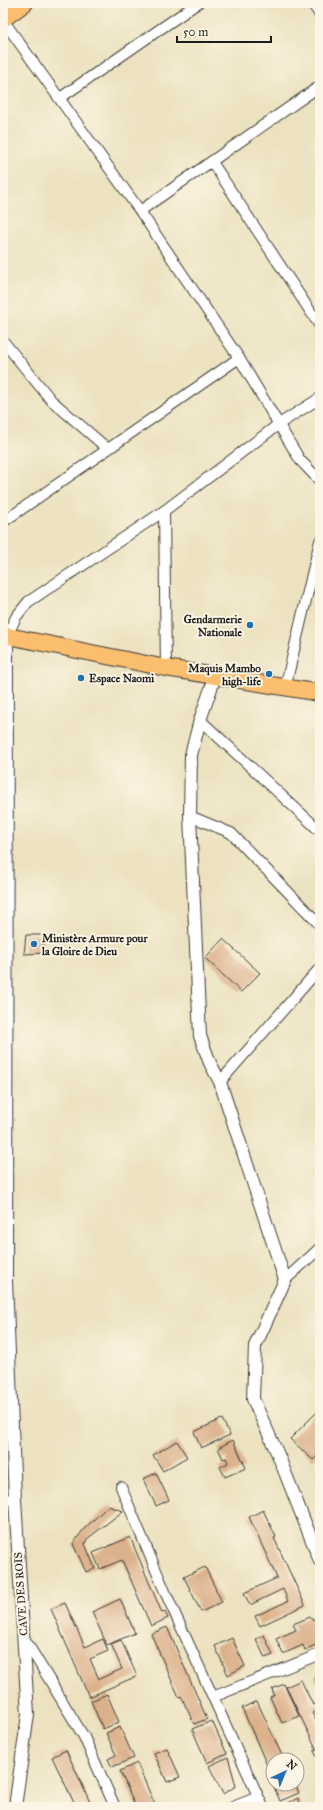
<svg xmlns="http://www.w3.org/2000/svg" width="323" height="1810" viewBox="0 0 323 1810" font-family="'IM FELL Great Primer',serif">
<style>
.building{fill:#dbb18b}
.lines{fill:none;stroke-linecap:round;stroke-linejoin:round}
.minor-casing{stroke:#3b3a35;stroke-width:12}
.tertiary-casing{stroke:#3b3a35;stroke-width:14}
.primary-casing{stroke:#3b3a35;stroke-width:18}
.minor{stroke:#fff;stroke-width:10}
.tertiary{stroke:#fff;stroke-width:12}
.primary{stroke:#fbbe6e;stroke-width:16}
.poi-dot{fill:#1f6fb2;stroke:#fcf5e5;stroke-width:1.5}
.labels{text-anchor:middle;dominant-baseline:central;stroke-width:4;stroke-linejoin:round;paint-order:stroke}
.poi-label{font-size:11px;font-weight:bold;fill:#1c1c1c;stroke:#fcf5e5;text-anchor:end}
.street-label{font-size:11px;fill:#1c1c1c;stroke:#fcf5e5}
</style>
<rect width="100%" height="100%" fill="#fcf5e5"/>
<filter id="ink" filterUnits="userSpaceOnUse"><feTurbulence type="fractalNoise" baseFrequency=".025" numOctaves="2"/><feDisplacementMap in="SourceGraphic" scale="8" xChannelSelector="R" yChannelSelector="G"/><feConvolveMatrix kernelMatrix="1 2 1 2 8 2 1 2 1" color-interpolation-filters="sRGB"/></filter>
<filter id="wash" filterUnits="userSpaceOnUse"><feTurbulence type="fractalNoise" baseFrequency=".012" numOctaves="4" result="noise"/><feDisplacementMap in="SourceGraphic" scale="16" xChannelSelector="R" yChannelSelector="G"/><feGaussianBlur stdDeviation="0.9" result="paint"/><feColorMatrix in="noise" values="0 0 0 0 0 0 0 0 0 0 0 0 0 0 0 0 0 1.4 0 .05"/><feComposite in="paint" operator="in"/></filter>
<g filter="url(#wash)">
<rect width="100%" height="100%" fill="#ece2c0"/>
<g id="blocks">
<!-- building -->
<g class="building">
<path d="M26 935H44V953L24 954Z"/>
<path d="M223 939 260 973 241 992 205 958Z"/>
<path d="M320 1409V1453L313 1460 290 1439Z"/>
<path d="M222 1419 230 1435 201 1448 194 1432Z"/>
<path d="M233 1440 246 1468 225 1477 220 1467 228 1463 226 1458 223 1459 218 1448Z"/>
<path d="M177 1441 187 1457 163 1471 153 1455Z"/>
<path d="M156 1473 169 1500 156 1506 143 1479Z"/>
<path d="M108 1506 123 1511 87 1539 85 1544 95 1568 86 1572 73 1544 83 1530Z"/>
<path d="M263 1510 276 1537 274 1538 305 1605 260 1626 255 1616 288 1601 283 1589 250 1605 244 1593 277 1578 249 1517Z"/>
<path d="M130 1537 162 1613 165 1612 168 1618 151 1626 122 1560 100 1569 93 1553Z"/>
<path d="M205 1567 222 1602 201 1612 184 1577Z"/>
<path d="M120 1599 135 1633 107 1645 92 1612Z"/>
<path d="M65 1603 85 1647 103 1639 108 1651 90 1659 99 1679 122 1669 111 1644 121 1640 137 1676 89 1697 51 1609Z"/>
<path d="M310 1617 312 1620 319 1617 320 1619V1643L305 1650 303 1645 283 1654 276 1639 296 1630 293 1624Z"/>
<path d="M167 1627 207 1719 194 1724 181 1696 179 1697 151 1634Z"/>
<path d="M264 1635 273 1655 265 1658 256 1639Z"/>
<path d="M232 1638 245 1666 228 1675 215 1646Z"/>
<path d="M320 1674V1688L314 1677Z"/>
<path d="M301 1680 313 1705 317 1703 320 1709 312 1713 320 1729V1763L314 1751 317 1750 286 1687Z"/>
<path d="M284 1684 299 1716 282 1723 270 1697 274 1695 272 1689Z"/>
<path d="M107 1694 119 1722 103 1729 91 1701Z"/>
<path d="M257 1701 284 1760H273V1784H295L299 1793 280 1801 267 1771 269 1770 242 1708Z"/>
<path d="M212 1721 227 1754 207 1763 192 1729Z"/>
<path d="M120 1727 134 1758 112 1767 108 1759 116 1755 106 1733Z"/>
<path d="M167 1748 180 1777 167 1782 154 1753Z"/>
<path d="M66 1750 80 1780 92 1807H76L52 1757Z"/>
<path d="M228 1757 236 1786 223 1794 209 1766Z"/>
<path d="M137 1763 149 1791 156 1807H136L120 1771Z"/>
<path d="M298 1798 302 1807H281Z"/>
</g>
</g>
</g>
<g filter="url(#ink)">
<use href="#blocks" fill-opacity="0" stroke="#3b3a35" stroke-width="1"/>
<g class="lines">
<defs>
<g id="minor">
<path d="M312 3 320 15"/>
<path d="M3 20 140 211 239 358 300 460 320 481"/>
<path d="M60 98 198 3"/>
<path d="M212 162 320 326"/>
<path d="M140 211 320 86"/>
<path d="M3 341 51 400 108 449"/>
<path d="M164 511 166 668"/>
<path d="M3 522 239 358"/>
<path d="M7 636 16 617 28 602 164 511 279 424 320 398"/>
<path d="M285 688 320 541"/>
<path d="M200 720 320 831"/>
<path d="M190 816 231 833 320 925"/>
<path d="M220 1082 320 968"/>
<path d="M285 1280 320 1248"/>
<path d="M121 1487 166 1594 263 1807"/>
<path d="M3 1500 15 1499"/>
<path d="M24 1638 84 1737 115 1807"/>
<path d="M213 1697 320 1654"/>
<path d="M233 1807 258 1797"/>
</g>
<g id="tertiary">
<path d="M7 636 6 1280 15 1499 28 1714 15 1807"/>
<path d="M215 677 200 720 191 755 190 816 200 1036 210 1063 220 1082 285 1280 255 1346 253 1399 279 1457 320 1561"/>
</g>
<g id="primary">
<path d="M3 4 4 3"/>
<path d="M3 19 25 3"/>
<path d="M3 635 166 668 320 693"/>
</g>
</defs>
<!-- minor casing -->
<use href="#minor" class="minor-casing"/>
<!-- tertiary casing -->
<use href="#tertiary" class="tertiary-casing"/>
<!-- primary casing -->
<use href="#primary" class="primary-casing"/>
<!-- minor -->
<use href="#minor" class="minor"/>
<!-- tertiary -->
<use href="#tertiary" class="tertiary"/>
<!-- primary -->
<use href="#primary" class="primary"/>
</g>
</g>
<!-- markers -->
<g class="poi-dot">
<circle cx="250" cy="625" r="4"/>
<circle cx="269" cy="674" r="4"/>
<circle cx="81" cy="678" r="4"/>
<circle cx="34" cy="944" r="4"/>
</g>
<g class="labels">
<!-- poi labels -->
<g class="poi-label">
<text x="242" y="619">Gendarmerie<tspan x="242" dy="13">Nationale</tspan></text>
<text x="261" y="668">Maquis Mambo<tspan x="261" dy="13">high-life</tspan></text>
<text x="89" y="678" text-anchor="start">Espace Naomi</text>
<text x="42" y="938" text-anchor="start">Ministère Armure pour<tspan x="42" dy="13">la Gloire de Dieu</tspan></text>
</g>
<!-- street labels -->
<g class="street-label">
<text transform="translate(21 1594) rotate(-94)">CAVE DES ROIS</text>
</g>
</g>
<!-- margin -->
<rect width="323" height="1810" fill="none" stroke="#fcf5e5" stroke-width="16"/>
<!-- north arrow -->
<g transform="translate(285 1772) rotate(44)"><circle r="19" fill="#fcf5e5" stroke="#a29e95"/>
<path d="M0-3L7 15L0 10L-7 15Z" fill="#1f6fb2"/>
<text y="-6" font-size="11" font-weight="bold" text-anchor="middle" fill="#1c1c1c">N</text>
</g>
<!-- scale -->
<path d="M177 36v6h94v-6" fill="none" stroke="#1c1c1c" stroke-width="2"/>
<text x="183" y="36" font-size="12" fill="#1c1c1c" stroke="#fcf5e5" stroke-width="3" paint-order="stroke">50 m</text>
</svg>
